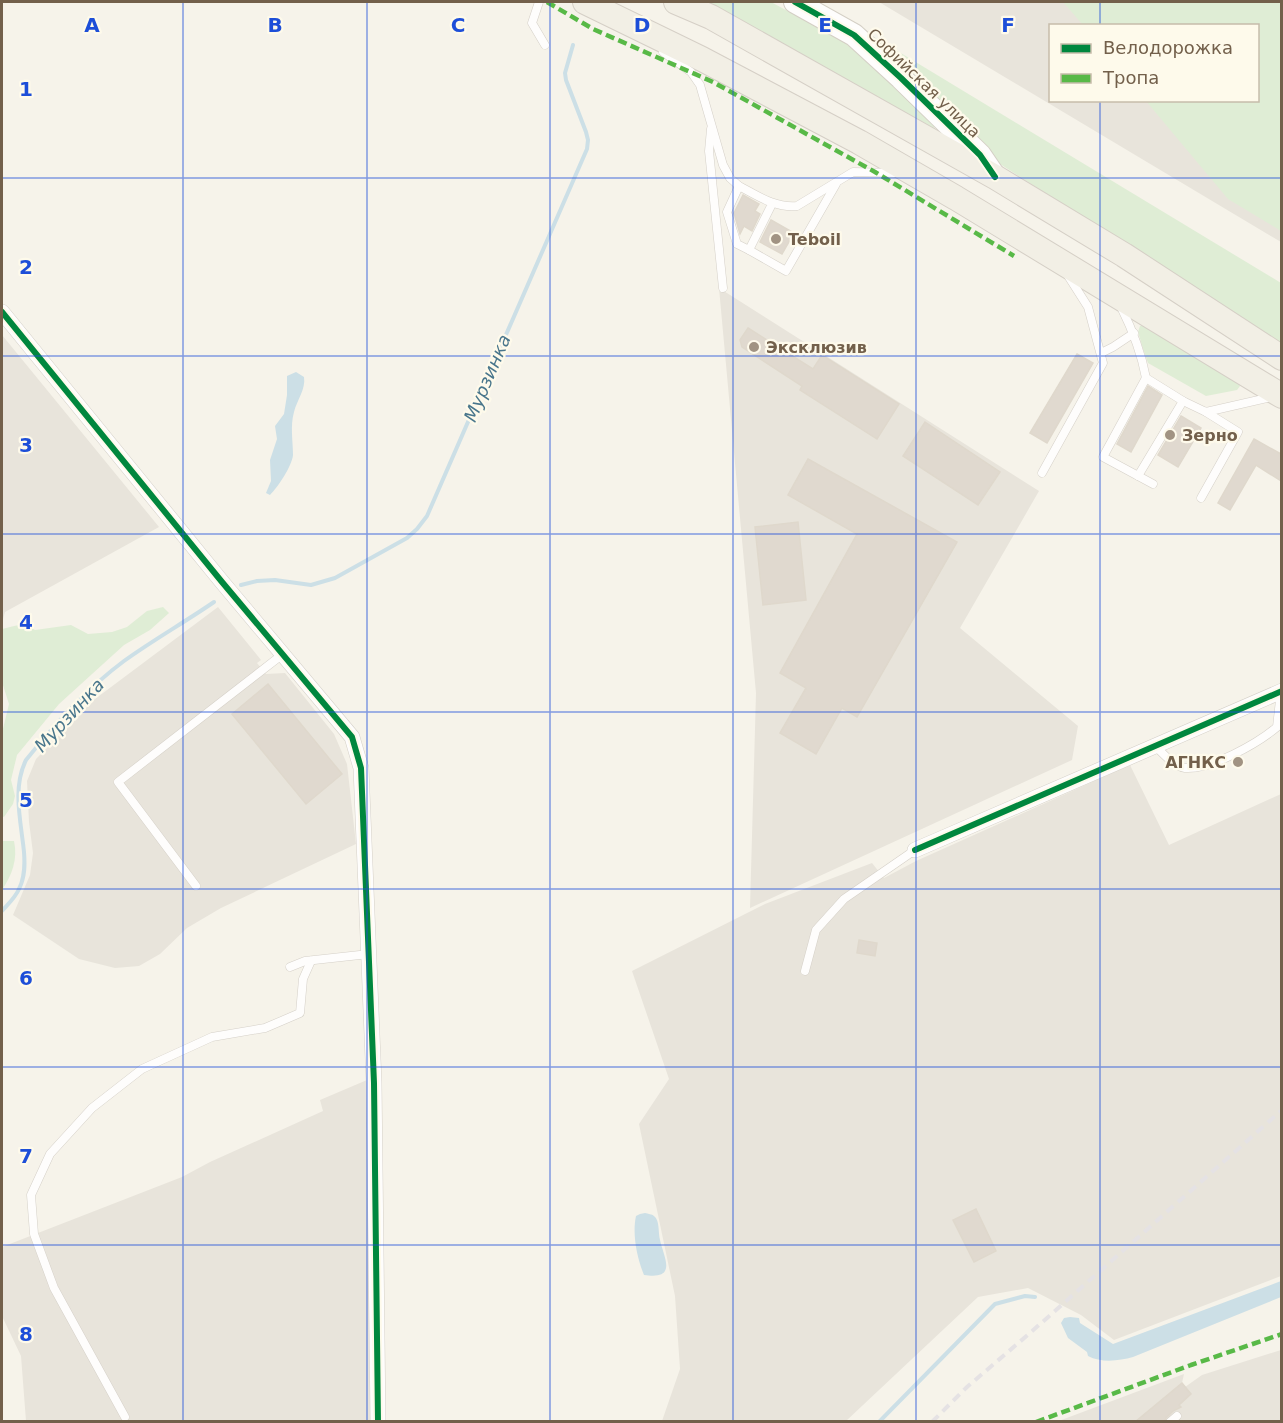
<svg xmlns="http://www.w3.org/2000/svg" width="1283" height="1423" viewBox="0 0 1283 1423" font-family="'DejaVu Sans',sans-serif">
<style>
.industrial{fill:#e8e4db;fill-rule:evenodd}
.green{fill:#dfedd5}
.water{fill:#ccdfe6}
.lines{fill:none;stroke-linecap:round;stroke-linejoin:round}
.stream{stroke:#ccdfe6;stroke-width:4}
.building{fill:#e0d9cf;stroke:#dfd8cc;stroke-width:1.5}
.lane-casing{stroke:#d5d0c8;stroke-width:9}
.street-casing{stroke:#d5d0c8;stroke-width:16}
.secondary-casing{stroke:#d4cfc5;stroke-width:24}
.primary-casing{stroke:#d5cfc6;stroke-width:26}
.lane{stroke:#fefdfc;stroke-width:8}
.street{stroke:#fefdfc;stroke-width:15}
.secondary{stroke:#fefdfc;stroke-width:22}
.primary{stroke:#f2efe5;stroke-width:24}
.rail{stroke:#e5e2e4;stroke-width:4;stroke-dasharray:9 6;stroke-linecap:butt}
.quiet{stroke:#58b947;stroke-width:4.5;stroke-dasharray:9 4.5;stroke-linecap:butt}
.cycleway-casing{stroke:#fefaeb;stroke-width:10}
.cycleway{stroke:#00873e;stroke-width:6}
.grid{fill:none;stroke:#1d4ed8;stroke-width:1.5;stroke-opacity:0.55}
.poi-dot{fill:#a19383;stroke:#fefaeb;stroke-width:2}
.labels{text-anchor:middle;dominant-baseline:central;stroke-width:4.5;stroke-linejoin:round;paint-order:stroke}
.street-label{font-size:16px;fill:#73604b;stroke:#fefaeb}
.poi-label{font-size:16px;font-weight:bold;fill:#73604b;stroke:#fefaeb;text-anchor:start}
.water-label{font-size:18px;font-style:italic;fill:#49768c;stroke:#fefaeb}
.grid-label{font-size:20px;text-anchor:middle;font-weight:bold;fill:#1d4ed8;stroke:#fefaeb;stroke-width:4.5;stroke-linejoin:round;paint-order:stroke}
</style>
<rect width="100%" height="100%" fill="#f6f3ea"/>
<!-- industrial -->
<g class="industrial">
<path d="M879 2H1281V242ZM1050 26H1258V100H1050Z"/>
<path d="M719 288 1039 491 960 628 1078 726 1072 760 750 908 756 693Z"/>
<path d="M2 335 159 527 5 612 2 623Z"/>
<path d="M218 607 261 660 257 663 266 674 285 673 334 734 347 764 356 844 221 908 187 928 160 954 139 966 115 968 79 959 13 915 30 875 33 853 29 822 27 781 36 759 95 699Z"/>
<path d="M1130 765 1169 845 1281 794V1276L1114 1340 1081 1315 1028 1288 978 1297 846 1421H662L680 1369 675 1296 639 1124 669 1079 632 971 765 904 872 863 884 878 916 861Z"/>
<path d="M367 1080 370 1421H26L21 1356 2 1316V1247L182 1177 210 1162 323 1111 320 1100Z"/>
<path d="M1281 1350V1421L1056 1422 1184 1374 1182 1383 1185 1387 1202 1375Z"/>
</g>
<!-- green -->
<g class="green">
<path d="M699 2H771L843 41 938 123 934 128 727 14Z"/>
<path d="M1063 2H1281V231L1228 199 1146 101 1258 100V26L1083 25Z"/>
<path d="M855 29 876 38 1281 283V344L989 157Z"/>
<path d="M1143 325 1236 379 1240 386 1237 390 1206 396 1148 363 1143 349 1138 332 1140 326Z"/>
<path d="M163 607 169 613 150 630 124 645 59 704 17 755 11 780 15 796 13 804 4 817 2 816V733L9 704 2 682V629C15 626 23 622 35 630L71 625 88 634 112 632 127 627 147 611Z"/>
<path d="M2 841H14C18 859 12 875 2 890Z"/>
</g>
<!-- water -->
<g class="water">
<path d="M296 372 304 377C306 389 297 400 294 412 290 426 293 441 293 455 292 466 278 487 270 495L266 493 271 481 270 460 277 439 275 426 284 414 287 395V376Z"/>
<path d="M645 1213C648 1214 652 1214 654 1216 660 1220 658 1233 660 1240 664 1258 678 1280 644 1275 637 1258 632 1234 636 1216L640 1214Z"/>
<path d="M1281 1281V1297L1133 1357C1119 1361 1101 1363 1088 1356L1087 1352 1068 1338 1061 1323 1064 1318 1070 1317 1079 1318 1080 1323 1113 1344Z"/>
</g>
<g class="lines">
<!-- stream -->
<g class="stream">
<path d="M241 585 257 581 275 580 311 585 335 578 407 538 417 529 427 516 587 149 588 140 586 132 566 80 565 73 573 45"/>
<path d="M2 911C8 904 15 898 19 889 25 877 25 865 24 852 21 822 12 788 26 760 54 725 89 687 124 661 153 640 185 622 214 602"/>
<path d="M879 1422 995 1304 1025 1296 1035 1297"/>
</g>
</g>
<!-- building -->
<g class="building">
<path d="M743 195 759 204 755 211 760 214 752 231 744 226 740 234 734 213Z"/>
<path d="M771 220 794 233 782 254 760 242Z"/>
<path d="M748 328 813 369 822 355 899 404 877 439 800 390 802 386 742 347 740 340Z"/>
<path d="M1077 354 1093 363 1047 443 1030 433Z"/>
<path d="M1148 386 1162 395 1131 452 1117 444Z"/>
<path d="M1181 416 1201 428 1178 467 1158 455Z"/>
<path d="M925 422 1000 472 978 505 903 456Z"/>
<path d="M1254 439 1281 454V481L1256 465 1230 510 1218 503Z"/>
<path d="M808 459 957 542 857 717 842 708 816 754 780 733 806 688 780 673 857 534 788 495Z"/>
<path d="M798 522 806 600 763 605 755 527Z"/>
<path d="M268 684 342 774 306 804 232 714Z"/>
<path d="M859 940 877 943 875 956 857 953Z"/>
<path d="M976 1209 996 1251 974 1262 953 1220Z"/>
<path d="M1182 1383 1191 1394 1179 1405 1181 1407 1173 1411 1166 1418 1164 1422H1135Z"/>
</g>
<g class="lines">
<defs>
<g id="lane">
<path d="M539 2 532 23 545 45"/>
<path d="M663 52 691 72 700 85 723 165 730 178 739 186"/>
<path d="M711 129 709 151 723 288"/>
<path d="M772 204 749 250 737 244 727 212 739 186C758 196 775 208 797 206L853 172 896 173"/>
<path d="M749 250 786 271 836 184"/>
<path d="M1121 307C1133 331 1141 351 1146 378L1183 401 1206 412 1272 397"/>
<path d="M1101 353 1113 347 1134 333"/>
<path d="M1146 378 1103 457 1153 484"/>
<path d="M1042 473 1103 363 1088 307 1067 274"/>
<path d="M1138 476 1183 401"/>
<path d="M1201 498 1238 432 1206 412"/>
<path d="M1155 746C1163 753 1173 766 1185 768 1211 770 1258 743 1277 727L1281 691"/>
<path d="M196 886 118 782 283 654"/>
<path d="M290 967 305 961 369 954"/>
<path d="M805 971 816 930 844 899 915 850"/>
<path d="M125 1417 54 1288 34 1234 31 1195 50 1154 92 1108 142 1069 212 1037 265 1028 300 1013 303 979 311 961"/>
<path d="M1170 1422 1177 1416"/>
</g>
<g id="street">
<path d="M2 312 222 582 352 737 361 768 374 1083 378 1422"/>
<path d="M915 850 1282 691"/>
</g>
<path id="secondary" d="M795 2 854 35 901 78 980 155 995 177"/>
<g id="primary">
<path d="M585 2 702 59 859 142 956 198 1282 396"/>
<path d="M676 2 711 17 995 177 1124 255 1282 358"/>
</g>
</defs>
<!-- lane casing -->
<use href="#lane" class="lane-casing"/>
<!-- street casing -->
<use href="#street" class="street-casing"/>
<!-- secondary casing -->
<use href="#secondary" class="secondary-casing"/>
<!-- primary casing -->
<use href="#primary" class="primary-casing"/>
<!-- lane -->
<use href="#lane" class="lane"/>
<!-- street -->
<use href="#street" class="street"/>
<!-- secondary -->
<use href="#secondary" class="secondary"/>
<!-- primary -->
<use href="#primary" class="primary"/>
<!-- rail -->
<path class="rail" d="M932 1422 967 1387 1030 1333 1282 1110"/>
<!-- quiet -->
<g class="quiet">
<path d="M547 2 593 29 713 82 875 172 1014 256"/>
<path d="M1036 1422 1191 1365 1282 1334"/>
</g>
<defs>
<g id="cycleway">
<path d="M795 2 854 35 901 78 980 155 995 177"/>
<path d="M2 312 222 582 352 737 361 768 374 1083 378 1422"/>
<path d="M915 850 1282 691"/>
</g>
</defs>
<!-- cycleway casing -->
<use href="#cycleway" class="cycleway-casing"/>
<!-- cycleway -->
<use href="#cycleway" class="cycleway"/>
</g>
<!-- grid -->
<path class="grid" d="M183 2V1422M367 2V1422M550 2V1422M733 2V1422M916 2V1422M1100 2V26M1100 100V1422M2 178H1282M2 356H1282M2 534H1282M2 712H1282M2 889H1282M2 1067H1282M2 1245H1282"/>
<!-- markers -->
<g class="poi-dot">
<circle cx="776" cy="239" r="6"/>
<circle cx="754" cy="347" r="6"/>
<circle cx="1170" cy="435" r="6"/>
<circle cx="1238" cy="762" r="6"/>
</g>
<g class="labels">
<!-- street labels -->
<g class="street-label">
<text transform="translate(924 83) rotate(44)">Софийская улица</text>
</g>
<!-- poi labels -->
<g class="poi-label">
<text x="788" y="239">Teboil</text>
<text x="766" y="347">Эксклюзив</text>
<text x="1182" y="435">Зерно</text>
<text x="1226" y="762" text-anchor="end">АГНКС</text>
</g>
<!-- water labels -->
<g class="water-label">
<text transform="translate(487 378) rotate(-67)">Мурзинка</text>
<text transform="translate(69 715) rotate(-47)">Мурзинка</text>
</g>
</g>
<g class="grid-label">
<text x="92" y="32">A</text>
<text x="275" y="32">B</text>
<text x="458" y="32">C</text>
<text x="642" y="32">D</text>
<text x="825" y="32">E</text>
<text x="1008" y="32">F</text>
<text x="26" y="96">1</text>
<text x="26" y="274">2</text>
<text x="26" y="452">3</text>
<text x="26" y="629">4</text>
<text x="26" y="807">5</text>
<text x="26" y="985">6</text>
<text x="26" y="1163">7</text>
<text x="26" y="1341">8</text>
</g>
<!-- border -->
<rect width="1283" height="1423" fill="none" stroke="#73604b" stroke-width="6"/>
<!-- legend -->
<rect x="1049" y="24" width="210" height="78" fill="#fefaeb" stroke="#c6bcab" stroke-width="1.5"/>
<rect x="1061" y="44" width="30" height="9" fill="#00873e" stroke="#c6bcab" stroke-width="1.5"/>
<text x="1103" y="54" font-size="18" fill="#73604b">Велодорожка</text>
<rect x="1061" y="74" width="30" height="9" fill="#58b947" stroke="#c6bcab" stroke-width="1.5"/>
<text x="1103" y="84" font-size="18" fill="#73604b">Тропа</text>
</svg>
